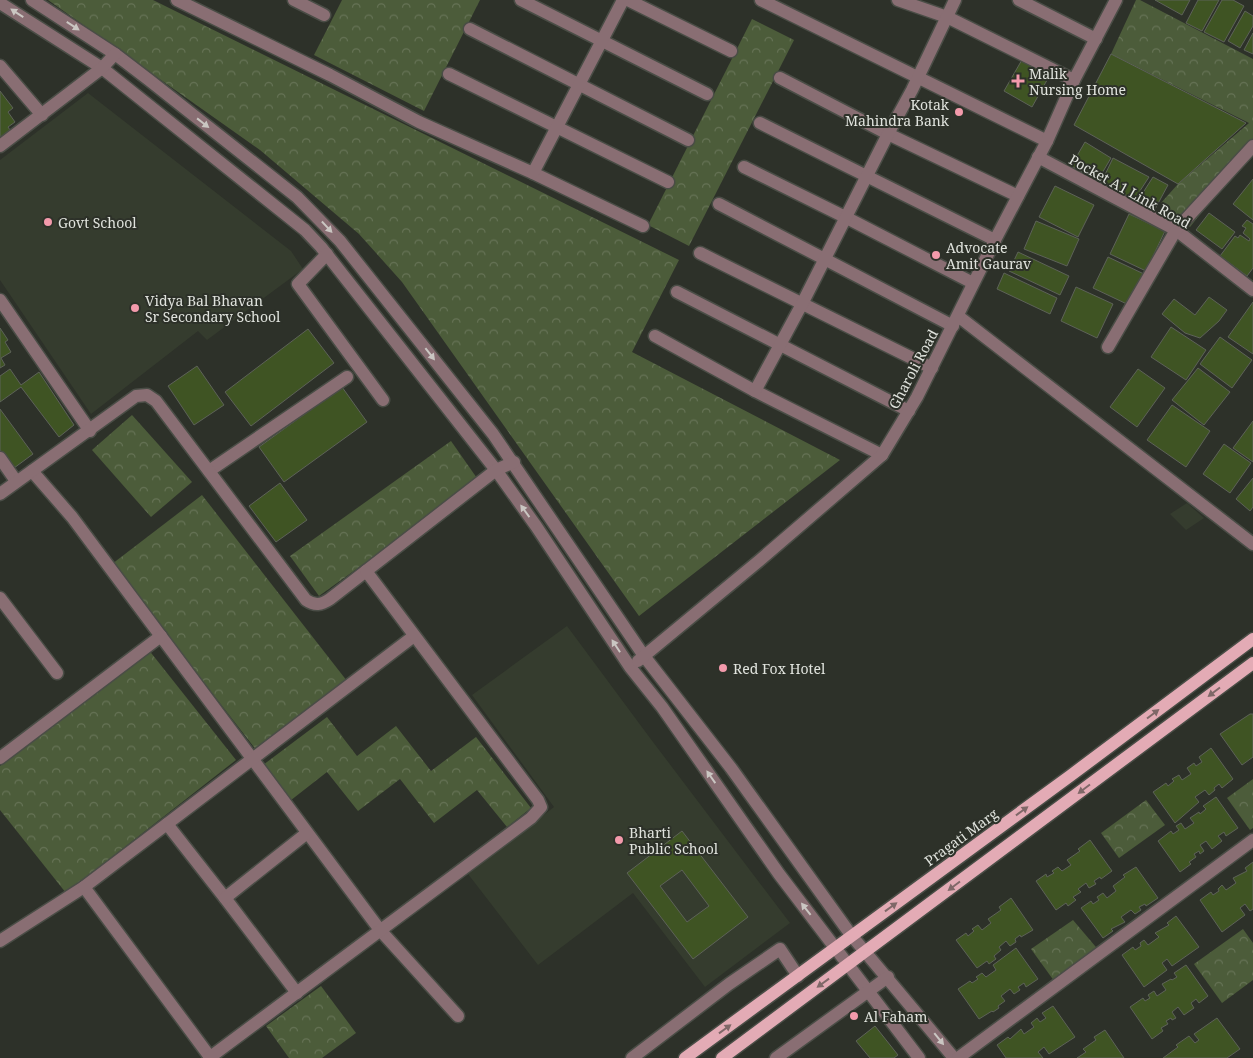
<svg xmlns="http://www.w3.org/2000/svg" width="1253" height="1058" viewBox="0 0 1253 1058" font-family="'Noto Serif',serif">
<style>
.built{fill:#353c2e}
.park{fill:url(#park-crowns)}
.building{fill:#3f5423;stroke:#5d6258;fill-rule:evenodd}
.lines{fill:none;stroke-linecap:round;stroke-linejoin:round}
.minor-casing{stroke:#4a4d46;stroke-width:15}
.major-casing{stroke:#4a4d46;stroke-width:15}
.minor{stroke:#896e73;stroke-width:12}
.major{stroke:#e3abb5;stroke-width:12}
.oneway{fill:#cac6c2}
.oneway2{fill:#7f6868}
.poi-dot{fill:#f39aab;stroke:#2d3129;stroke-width:2}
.labels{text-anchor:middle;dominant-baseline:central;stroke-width:4;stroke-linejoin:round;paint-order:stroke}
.poi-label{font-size:14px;fill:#e0e3dd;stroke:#2d3129;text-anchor:start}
.street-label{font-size:14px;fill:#e0e3dd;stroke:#2d3129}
</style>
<defs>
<pattern id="park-crowns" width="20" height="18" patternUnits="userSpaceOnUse" patternTransform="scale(1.25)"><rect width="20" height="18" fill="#4c5c3a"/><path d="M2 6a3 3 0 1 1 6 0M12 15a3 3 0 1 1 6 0" fill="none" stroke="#667356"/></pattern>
</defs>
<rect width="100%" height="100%" fill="#2d3129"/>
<!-- built -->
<g class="built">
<path d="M88 93 291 251 303 269 207 340 198 331 91 414 0 280V160Z"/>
<path d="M1187 503 1204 518 1186 530 1170 514Z"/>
<path d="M567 626 650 738 790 923 705 987 633 893 538 965 468 874 554 807 472 695Z"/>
</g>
<!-- park -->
<g class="park">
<path d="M48 0H153L679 260 632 352 840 460 639 616 402 282 359 234 260 150Z"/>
<path d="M342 0H480L424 111 314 55Z"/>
<path d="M1136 0H1140L1253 59V148L1190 227 1161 203 1178 184 1249 123 1111 54Z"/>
<path d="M752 19 794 40 689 246 648 225Z"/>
<path d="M132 415 192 482 151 517 92 450Z"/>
<path d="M451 441 479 481 319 596 290 556Z"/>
<path d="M202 495 347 681 257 751 112 564Z"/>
<path d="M148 649 236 760 66 893 0 810V766Z"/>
<path d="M327 717 357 756 396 726 431 771 476 737 531 808 507 827 477 790 434 823 400 779 358 811 327 772 286 804 259 768Z"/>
<path d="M1253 779V828L1250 830 1227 798Z"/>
<path d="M1146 800 1165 825 1119 858 1101 833Z"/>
<path d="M1073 920 1101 953 1057 985 1031 949Z"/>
<path d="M1243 929 1253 943V980L1222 1003 1194 964Z"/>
<path d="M321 986 356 1033 322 1058H289L266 1026Z"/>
</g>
<!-- building -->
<g class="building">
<path d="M1155 0H1190L1182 15Z"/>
<path d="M1198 0H1219L1202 31 1186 23Z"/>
<path d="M1222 0H1233L1244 6 1224 42 1204 32Z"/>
<path d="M1245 11 1253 16V26L1240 48 1228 41Z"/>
<path d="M1253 33V54L1244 50Z"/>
<path d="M1111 54 1246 123 1178 184 1074 125Z"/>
<path d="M1023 58 1051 73 1032 107 1004 91Z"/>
<path d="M0 91 13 108 8 112 15 122 8 127 12 133 0 142Z"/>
<path d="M1085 142 1111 158 1098 180 1071 166Z"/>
<path d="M1113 158 1149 177 1134 200 1102 181Z"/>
<path d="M1153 177 1168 185 1154 211 1137 202Z"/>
<path d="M1253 179V220L1233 204Z"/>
<path d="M1055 186 1094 205 1078 237 1039 217Z"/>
<path d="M1209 213 1235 232 1222 249 1196 230Z"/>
<path d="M1129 214 1165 231 1146 271 1110 254Z"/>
<path d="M1247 220 1253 224V268L1247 276 1220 256 1235 236 1238 238 1240 235 1249 241 1250 239 1243 233 1246 228 1242 226Z"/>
<path d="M1036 221 1079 239 1067 266 1024 249Z"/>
<path d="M1018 252 1069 276 1060 295 1009 271Z"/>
<path d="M1108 257 1144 274 1129 305 1093 288Z"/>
<path d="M1004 273 1057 298 1050 314 997 289Z"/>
<path d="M1076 287 1113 304 1097 338 1061 321Z"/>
<path d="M1209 297 1227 310 1219 321 1200 338 1185 333 1162 314 1174 299 1195 315Z"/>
<path d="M1253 302V354L1228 337Z"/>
<path d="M1171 327 1206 350 1186 380 1151 357Z"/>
<path d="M0 328 8 340 5 342 11 352 1 358 5 365 0 368Z"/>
<path d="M308 329 334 363 251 426 225 392Z"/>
<path d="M1220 337 1252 360 1232 388 1200 364Z"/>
<path d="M197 366 224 405 194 425 168 386Z"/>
<path d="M1198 368 1230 392 1204 425 1172 400Z"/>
<path d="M10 369 21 385 39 372 74 425 59 437 21 387 0 402V376Z"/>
<path d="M1138 369 1165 388 1137 427 1110 407Z"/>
<path d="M342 387 367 422 284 482 259 447Z"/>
<path d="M1172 405 1210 431 1186 467 1147 440Z"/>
<path d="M0 409 33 454 14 468 0 450Z"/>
<path d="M1253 421V462L1233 448Z"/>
<path d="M1224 444 1251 463 1230 493 1203 474Z"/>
<path d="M1253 478V507L1250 511 1236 499Z"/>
<path d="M280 483 307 520 276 542 249 506Z"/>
<path d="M1250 714H1253V757L1242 765 1220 734Z"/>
<path d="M1211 748 1233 779 1222 788 1219 784 1214 788 1215 790 1209 795 1205 790 1195 797 1199 802 1175 823 1153 792 1166 783 1168 786 1174 781 1172 779 1179 775 1182 780 1191 774 1187 768 1194 763 1196 766 1202 762 1199 757Z"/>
<path d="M1216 797 1238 828 1226 836 1224 832 1218 836 1222 841 1212 849 1206 841 1200 845 1204 851 1200 854 1199 851 1194 854 1196 857 1189 862 1191 864 1180 872 1158 841 1171 831 1173 834 1179 830 1176 826 1181 823 1185 829 1194 823 1190 818 1199 812 1200 814 1206 809 1203 806Z"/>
<path d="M682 831 748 917 693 959 627 873ZM682 870 709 906 687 922 660 886Z"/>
<path d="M1090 840 1112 871 1101 879 1100 877 1094 881 1096 884 1089 888 1086 883 1078 889 1081 892 1073 897 1076 900 1068 906 1066 903 1056 910 1036 881 1046 874 1047 877 1054 873 1052 871 1058 867 1062 871 1071 865 1067 860 1080 851 1078 849Z"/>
<path d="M1253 862V909L1250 911 1245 904 1240 908 1245 915 1222 932 1200 900 1211 892 1213 895 1219 891 1218 889 1222 885 1226 890 1236 883 1233 878 1247 871 1245 868Z"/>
<path d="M1136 867 1158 898 1146 906 1145 904 1139 907 1141 910 1135 914 1131 910 1121 917 1125 922 1111 929 1113 931 1103 938 1081 908 1091 901 1093 904 1099 900 1097 897 1103 893 1107 898 1116 891 1113 886 1125 877 1123 875Z"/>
<path d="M1011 898 1033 930 1021 937 1020 935 1015 939 1016 942 1010 946 1006 941 999 947 1001 950 994 956 996 959 989 964 987 961 977 968 956 940 966 933 968 936 974 931 972 929 978 925 982 930 991 923 988 919 1001 910 999 907Z"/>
<path d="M1176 916 1199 947 1172 966 1167 959 1162 963 1167 970 1144 987 1122 955 1133 947 1135 950 1141 946 1140 943 1144 940 1148 945 1159 937 1155 933 1169 925 1167 923Z"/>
<path d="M1016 948 1038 979 1026 987 1024 983 1018 987 1020 990 1014 994 1010 989 1001 996 1005 1001 998 1006 999 1008 993 1012 992 1011 979 1019 958 989 970 981 972 983 978 979 976 977 982 973 986 977 996 970 993 965Z"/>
<path d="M1186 965 1208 996 1199 1003 1196 999 1191 1003 1194 1008 1184 1015 1178 1007 1172 1012 1176 1018 1172 1020 1171 1018 1166 1021 1168 1024 1161 1028 1163 1031 1152 1039 1130 1007 1143 998 1145 1001 1150 998 1148 995 1154 991 1157 996 1166 990 1162 984 1171 979 1172 980 1177 977 1174 973Z"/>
<path d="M1053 1006 1075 1037 1049 1054 1044 1047 1038 1052 1043 1058H1006L997 1045 1008 1037 1010 1039 1021 1029 1024 1034 1034 1027 1031 1023 1037 1018 1040 1022 1046 1018 1042 1013Z"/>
<path d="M1217 1018 1240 1049 1227 1058H1163L1178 1047 1176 1045 1189 1036 1195 1043 1199 1040 1194 1034Z"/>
<path d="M875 1026 898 1055 894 1058H870L856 1041Z"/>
<path d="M1105 1030 1124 1058H1077L1086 1052 1083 1049 1096 1040 1094 1037Z"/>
</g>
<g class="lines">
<defs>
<g id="minor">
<path d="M32 0 115 54 149 80 297 197 340 241 493 434 644 656 731 768 851 935 954 1058"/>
<path d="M177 0 330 75 419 122 533 173 643 226"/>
<path d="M294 0 324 15"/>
<path d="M521 0 707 94"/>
<path d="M628 0 731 51"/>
<path d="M761 0 1047 141"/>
<path d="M898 0 947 17 1074 80"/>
<path d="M1019 0 1096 39"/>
<path d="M0 3 102 68 305 230 321 247 496 470 536 526 630 667 662 707 779 874 919 1058"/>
<path d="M470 29 688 140"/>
<path d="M0 66 42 115"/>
<path d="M449 74 668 182"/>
<path d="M780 78 888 134 1018 196"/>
<path d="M760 123 995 240"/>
<path d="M0 146 102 68 115 54"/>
<path d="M1038 157 1176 230 1253 290"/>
<path d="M744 167 845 217 973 283"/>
<path d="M533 173 623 0"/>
<path d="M719 204 953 326"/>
<path d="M700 253 932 368"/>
<path d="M327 254 298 284 383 400"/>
<path d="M677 292 909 411"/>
<path d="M0 300 90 431"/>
<path d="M958 316 1253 544"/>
<path d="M655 336 755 391 882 455"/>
<path d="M1108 347 1176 230 1253 146"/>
<path d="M755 391 802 304 888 134 912 90 955 0"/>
<path d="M0 458 16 481"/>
<path d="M32 471 72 517 380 930 458 1016"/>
<path d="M209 471 347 377"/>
<path d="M0 494 136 396 147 395 156 401 306 600C315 606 321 605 330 599L496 470 514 462"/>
<path d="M0 598 57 673"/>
<path d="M638 661 760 560 882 455 917 397 995 240 1047 141 1074 80 1116 0"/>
<path d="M0 758 161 636"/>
<path d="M167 824 225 898 297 993"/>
<path d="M225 898 307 833"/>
<path d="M0 941 84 887"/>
<path d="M210 1057 84 887 414 636"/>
<path d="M209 1058 531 818 541 807 538 800 366 571"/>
<path d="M632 1058 729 984 780 949 798 976"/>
<path d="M776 1058 888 977"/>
<path d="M958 1058 1253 840"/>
</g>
<g id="major">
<path d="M685 1058 1070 776 1253 639"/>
<path d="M722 1058 1253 663"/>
</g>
</defs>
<!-- minor casing -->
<use href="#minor" class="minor-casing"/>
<!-- major casing -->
<use href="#major" class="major-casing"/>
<!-- minor -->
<use href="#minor" class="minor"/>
<!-- major -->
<use href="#major" class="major"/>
</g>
<!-- one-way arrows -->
<defs><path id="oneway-solid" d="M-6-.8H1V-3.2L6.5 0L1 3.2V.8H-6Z" transform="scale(1.25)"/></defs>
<g class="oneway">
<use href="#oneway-solid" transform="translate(17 13) rotate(-147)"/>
<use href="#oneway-solid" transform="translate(73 26) rotate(33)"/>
<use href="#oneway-solid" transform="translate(203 123) rotate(38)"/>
<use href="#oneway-solid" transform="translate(327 227) rotate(47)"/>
<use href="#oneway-solid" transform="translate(430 354) rotate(52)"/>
<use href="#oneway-solid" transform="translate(525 511) rotate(-126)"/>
<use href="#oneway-solid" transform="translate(616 646) rotate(-123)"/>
<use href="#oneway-solid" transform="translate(711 777) rotate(-125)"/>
<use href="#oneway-solid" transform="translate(806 909) rotate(-128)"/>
<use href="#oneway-solid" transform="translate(939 1039) rotate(51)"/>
</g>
<g class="oneway2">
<use href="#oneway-solid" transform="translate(1214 692) rotate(143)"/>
<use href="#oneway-solid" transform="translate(1153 714) rotate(-37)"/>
<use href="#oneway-solid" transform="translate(1084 789) rotate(143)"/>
<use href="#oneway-solid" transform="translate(1022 811) rotate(-36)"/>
<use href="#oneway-solid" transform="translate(954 886) rotate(143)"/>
<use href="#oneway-solid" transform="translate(891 907) rotate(-36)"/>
<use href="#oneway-solid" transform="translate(823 983) rotate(144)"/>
<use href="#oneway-solid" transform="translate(725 1029) rotate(-36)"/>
</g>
<!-- markers -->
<g class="poi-dot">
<path d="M1015.5 73.5h5v5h5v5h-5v5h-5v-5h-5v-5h5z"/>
<circle cx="959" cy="112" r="5"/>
<circle cx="48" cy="222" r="5"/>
<circle cx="936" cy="255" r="5"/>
<circle cx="135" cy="308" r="5"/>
<circle cx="723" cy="668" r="5"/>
<circle cx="619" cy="840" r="5"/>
<circle cx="854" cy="1016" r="5"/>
</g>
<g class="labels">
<!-- poi labels -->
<g class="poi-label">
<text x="1029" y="73">Malik<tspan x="1029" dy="16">Nursing Home</tspan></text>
<text x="949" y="104" text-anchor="end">Kotak<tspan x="949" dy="16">Mahindra Bank</tspan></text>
<text x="58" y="222">Govt School</text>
<text x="946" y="247">Advocate<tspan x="946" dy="16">Amit Gaurav</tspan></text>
<text x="145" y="300">Vidya Bal Bhavan<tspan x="145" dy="16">Sr Secondary School</tspan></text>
<text x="733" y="668">Red Fox Hotel</text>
<text x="629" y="832">Bharti<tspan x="629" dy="16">Public School</tspan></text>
<text x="864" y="1016">Al Faham</text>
</g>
<!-- street labels -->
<g class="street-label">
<text transform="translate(1130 191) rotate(29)">Pocket A1 Link Road</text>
<text transform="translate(913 369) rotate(-62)">Gharoli Road</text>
<text transform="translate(961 837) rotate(-36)">Pragati Marg</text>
</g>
</g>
</svg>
